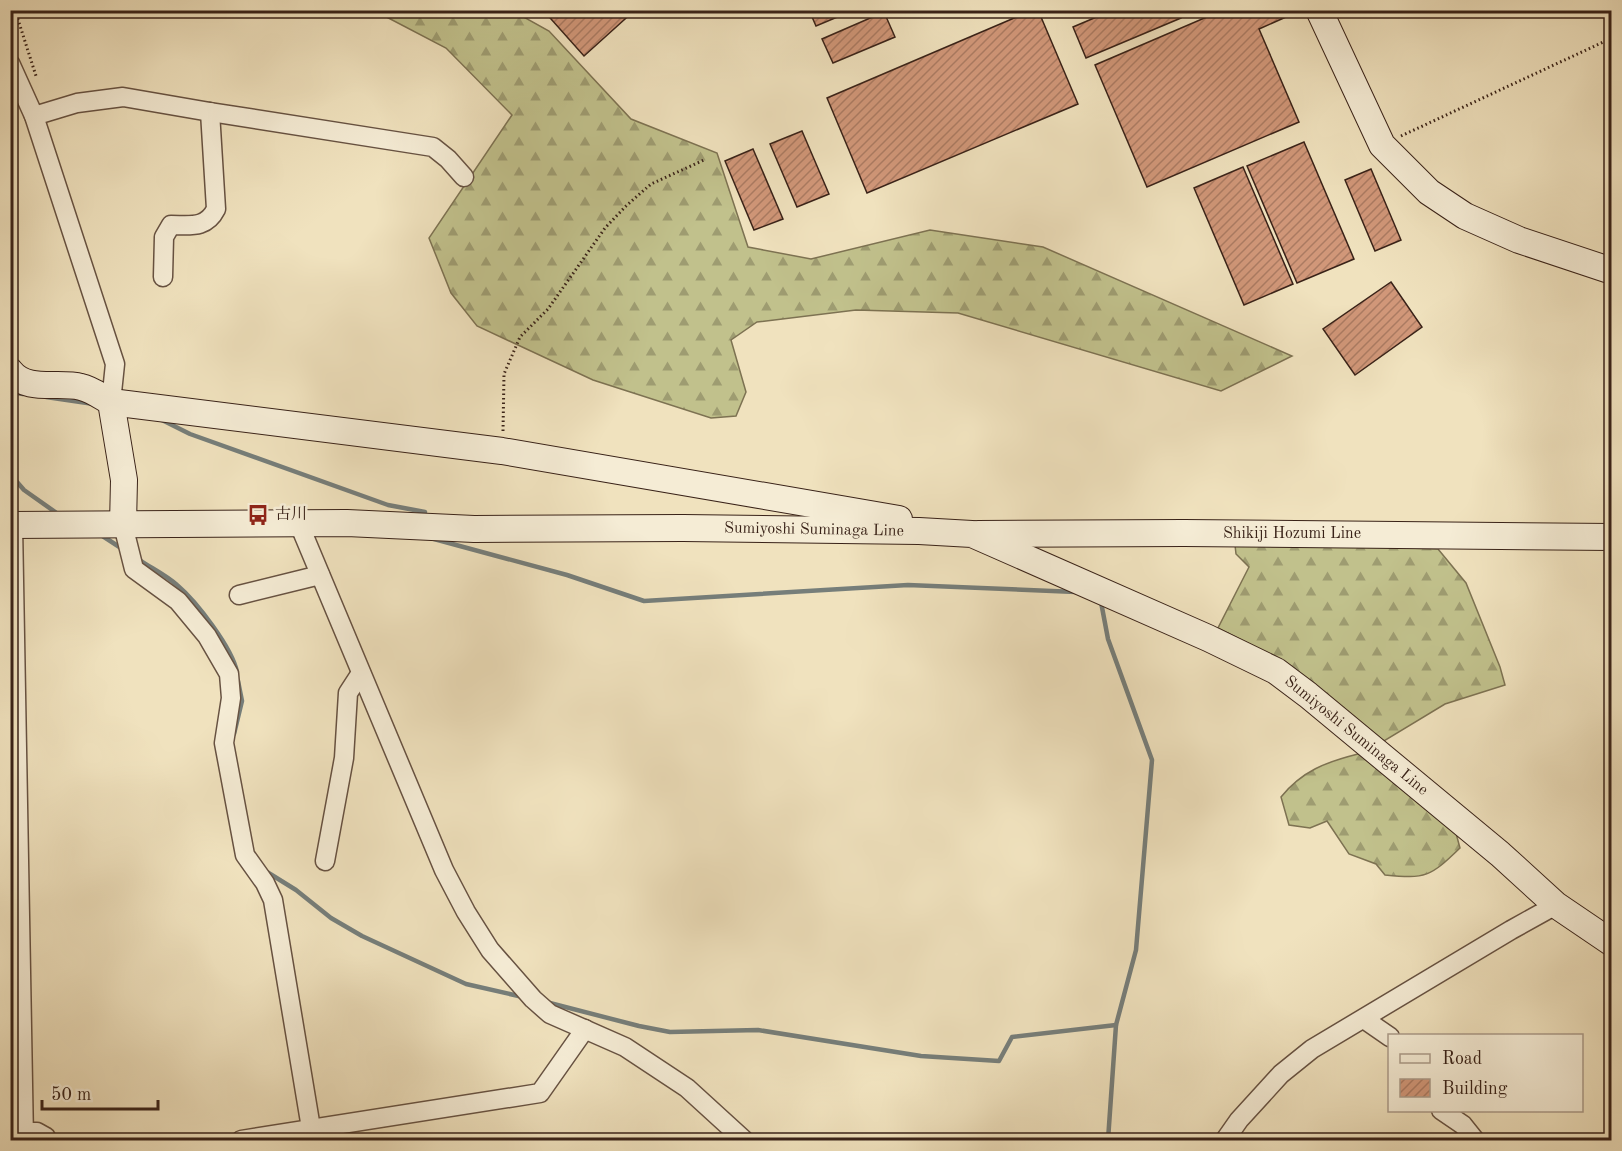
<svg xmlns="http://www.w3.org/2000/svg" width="1622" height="1151" viewBox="0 0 1622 1151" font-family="'Old Standard TT','Noto Serif JP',serif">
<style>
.forest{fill:url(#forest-firs);stroke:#7d7252;stroke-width:1.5}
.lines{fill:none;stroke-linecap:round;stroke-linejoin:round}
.stream{stroke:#767e7a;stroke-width:4.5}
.building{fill:url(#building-hatch);stroke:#392218;stroke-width:1.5}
.street-casing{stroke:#675242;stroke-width:21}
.secondary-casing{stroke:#392218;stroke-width:28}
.path{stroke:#392218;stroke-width:3;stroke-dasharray:1.5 3;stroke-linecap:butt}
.street{stroke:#f5ecd5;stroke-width:18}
.secondary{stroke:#f5ecd5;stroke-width:26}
.labels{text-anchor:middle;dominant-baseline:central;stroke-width:5;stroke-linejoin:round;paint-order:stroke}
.poi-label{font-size:16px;fill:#392218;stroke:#f5ecd5;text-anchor:start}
.street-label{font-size:16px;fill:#392218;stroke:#f5ecd5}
</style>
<defs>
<pattern id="forest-firs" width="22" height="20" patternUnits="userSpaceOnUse" patternTransform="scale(1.5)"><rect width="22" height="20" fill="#c1c18c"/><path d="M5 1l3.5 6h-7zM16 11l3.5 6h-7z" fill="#9e9c71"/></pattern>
<pattern id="building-hatch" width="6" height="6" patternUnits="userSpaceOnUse" patternTransform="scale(1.5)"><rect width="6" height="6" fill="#d19779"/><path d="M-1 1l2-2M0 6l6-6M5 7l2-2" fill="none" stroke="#ab7b62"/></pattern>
</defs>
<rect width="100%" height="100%" fill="#f0e2be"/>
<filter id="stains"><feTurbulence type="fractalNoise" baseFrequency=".00333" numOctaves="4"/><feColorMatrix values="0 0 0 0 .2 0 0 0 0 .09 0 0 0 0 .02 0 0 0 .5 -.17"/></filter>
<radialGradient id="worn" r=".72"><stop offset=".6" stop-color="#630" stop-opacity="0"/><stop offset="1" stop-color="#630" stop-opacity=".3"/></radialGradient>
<!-- forest -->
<g class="forest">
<path d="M375 11H513L549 31 631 119 717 153 748 247 811 259 930 230 1043 247 1292 356 1221 391 958 313 856 310 757 322 731 340 746 392 736 416 711 418 593 380 477 326 451 293 429 238 512 115 446 48Z"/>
<path d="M1255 543 1438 549 1466 583 1500 667 1505 685 1445 704 1384 741 1364 732 1282 661 1218 628 1249 567 1236 554 1235 545Z"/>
<path d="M1360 748 1454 826 1460 848C1430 877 1426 879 1385 875L1376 864 1349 854 1327 821 1310 828 1289 825 1281 797C1302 771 1326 762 1358 754Z"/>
</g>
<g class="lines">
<!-- stream -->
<g class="stream">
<path d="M10 392 23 394"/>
<path d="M46 397 94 404"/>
<path d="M160 419 190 434 388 505 425 512"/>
<path d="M10 474 24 490 58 514"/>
<path d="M101 535 124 550"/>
<path d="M434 539 567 575 644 601 908 585 1076 592"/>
<path d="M138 559C151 568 166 575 177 585 197 602 232 648 237 672"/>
<path d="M1101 602 1108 639 1152 760 1136 950 1116 1025 1108 1140"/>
<path d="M234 734 242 701 238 681"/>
<path d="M267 872 296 890 331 918 362 936 466 984 523 997"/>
<path d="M546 1002 639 1026 670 1032 758 1030 921 1056 999 1061 1012 1037 1116 1025"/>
</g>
</g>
<!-- building -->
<g class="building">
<path d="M543 10H635L584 56Z"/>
<path d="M809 10H854L816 26Z"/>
<path d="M1033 10H1038L1078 104 867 193 827 98Z"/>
<path d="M1113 10H1178L1181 18 1086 58 1073 27Z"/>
<path d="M1223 10H1284L1286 17 1259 29 1299 122 1147 187 1095 65Z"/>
<path d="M884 12 895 37 833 63 822 39Z"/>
<path d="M802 131 829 194 797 207 770 144Z"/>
<path d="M1304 142 1354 259 1297 283 1247 166Z"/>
<path d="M753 149 783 219 754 230 725 161Z"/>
<path d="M1243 167 1293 284 1244 305 1194 188Z"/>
<path d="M1371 169 1401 240 1375 251 1345 180Z"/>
<path d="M1391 282 1422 327 1355 375 1323 329Z"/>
</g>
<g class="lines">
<defs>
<g id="street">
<path d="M10 63 34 116 115 364 111 402"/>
<path d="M34 116 77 103 123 97 210 112 433 147 448 159 464 177"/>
<path d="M163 277 164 237 171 225C190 225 206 229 216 209L210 112"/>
<path d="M299 524 444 870 466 912 490 950 533 999 550 1014 625 1047 687 1088 744 1140"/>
<path d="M13 525 24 1140"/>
<path d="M123 525 134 569 178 601 207 636 229 674 231 698 224 743 245 855 265 883 273 900 313 1140"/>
<path d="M239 595 320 575"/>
<path d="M325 861 344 758 348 693 361 673"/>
<path d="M1364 1019 1390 1037"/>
<path d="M1441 1110 1463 1125 1475 1140"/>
<path d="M24 1132H37L46 1137 47 1140"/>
<path d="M241 1140 540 1093 585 1029"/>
<path d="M1225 1140 1239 1120 1281 1074 1312 1049 1511 930 1556 905"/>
</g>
<g id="secondary">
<path d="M1319 10 1382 145 1429 192 1465 216 1519 240 1612 271"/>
<path d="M10 371C27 393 58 381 81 387 91 389 102 397 111 402L124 480 123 525"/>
<path d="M111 402 502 451 899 519"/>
<path d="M10 525 347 523 474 529 683 528 919 531 972 534 1208 638 1276 671 1308 695 1500 854 1556 905 1612 943"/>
<path d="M978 534 1184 533 1612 537"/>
</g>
</defs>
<!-- street casing -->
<use href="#street" class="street-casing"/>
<!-- secondary casing -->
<use href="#secondary" class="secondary-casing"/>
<!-- path -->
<g class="path">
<path d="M15 10 36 76"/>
<path d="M1401 136 1612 38"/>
<path d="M503 431 504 374 520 337 548 309 605 228 626 206 651 184 704 160"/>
</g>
<!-- street -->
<use href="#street" class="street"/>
<!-- secondary -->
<use href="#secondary" class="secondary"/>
</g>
<!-- icons -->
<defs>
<symbol id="bus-bare" viewBox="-9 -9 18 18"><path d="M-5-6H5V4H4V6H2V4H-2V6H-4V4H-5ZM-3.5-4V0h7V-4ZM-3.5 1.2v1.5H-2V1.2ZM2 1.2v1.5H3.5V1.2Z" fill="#8f2418" stroke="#f5ecd5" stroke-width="2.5" paint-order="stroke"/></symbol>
</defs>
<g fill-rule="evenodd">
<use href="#bus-bare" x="243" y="500" width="30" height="30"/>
</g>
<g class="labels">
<!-- poi labels -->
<g class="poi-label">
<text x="275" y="515">古川</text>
</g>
<!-- street labels -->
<g class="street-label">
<text transform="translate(814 530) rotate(1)">Sumiyoshi Suminaga Line</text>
<text x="1292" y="534">Shikiji Hozumi Line</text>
<text transform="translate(1356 736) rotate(39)">Sumiyoshi Suminaga Line</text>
</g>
</g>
<!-- margin -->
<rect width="1622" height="1151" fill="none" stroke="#f0e2be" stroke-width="36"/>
<rect x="12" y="12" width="1598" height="1127" fill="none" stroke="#392218" stroke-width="3"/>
<rect x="18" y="18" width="1586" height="1115" fill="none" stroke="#392218" stroke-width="1.5"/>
<!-- legend -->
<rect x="1388" y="1034" width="195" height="78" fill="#f5ecd5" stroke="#aa9b89" stroke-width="1.5"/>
<rect x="1400" y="1054" width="30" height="9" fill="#f5ecd5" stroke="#aa9b89" stroke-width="1.5"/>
<text x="1442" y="1064" font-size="18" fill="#392218">Road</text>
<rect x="1400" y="1079" width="30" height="18" fill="url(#building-hatch)" stroke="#aa9b89" stroke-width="1.5"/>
<text x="1442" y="1094" font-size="18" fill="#392218">Building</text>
<!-- scale -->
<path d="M42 1100v9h116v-9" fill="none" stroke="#392218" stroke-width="3"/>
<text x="51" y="1100" font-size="18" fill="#392218" stroke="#f5ecd5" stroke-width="4.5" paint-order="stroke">50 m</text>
<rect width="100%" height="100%" filter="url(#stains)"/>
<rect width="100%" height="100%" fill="url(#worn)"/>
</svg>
